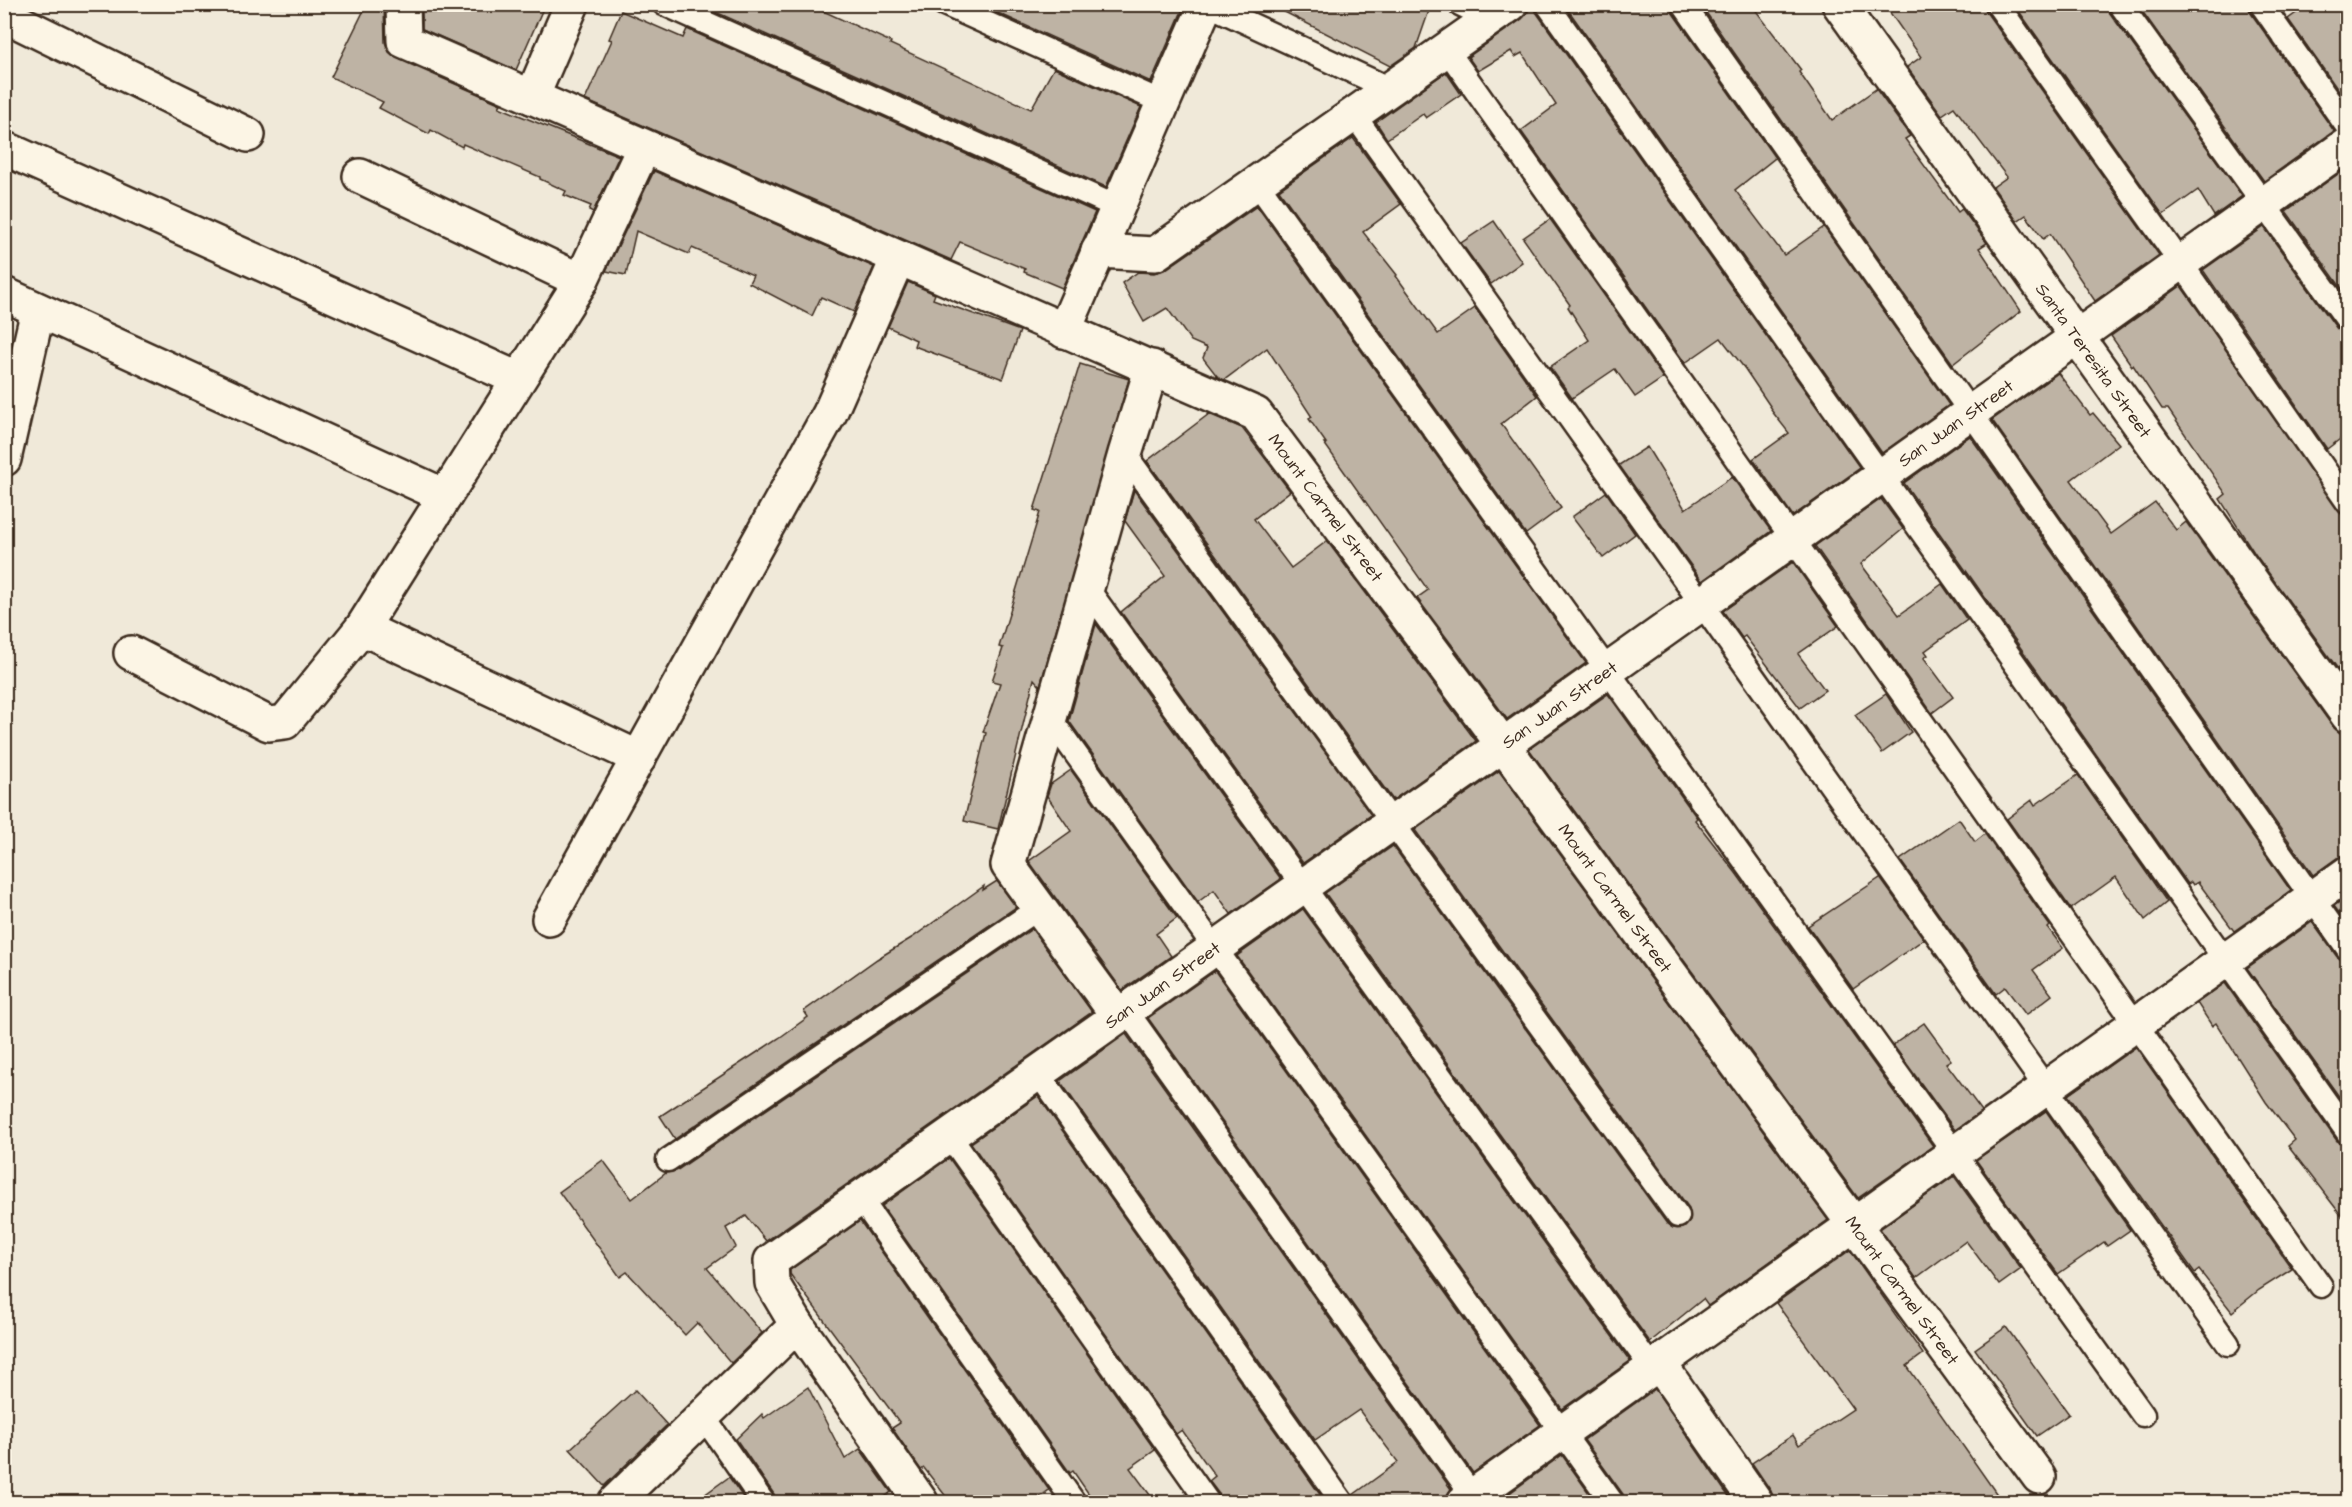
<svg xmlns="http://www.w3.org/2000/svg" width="2352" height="1507" viewBox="0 0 2352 1507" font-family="'Architects Daughter',sans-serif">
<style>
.building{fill:#beb3a4;stroke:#3b2a1e;stroke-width:1.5}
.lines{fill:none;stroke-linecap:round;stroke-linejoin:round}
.service-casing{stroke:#3b2a1e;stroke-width:27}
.minor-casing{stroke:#3b2a1e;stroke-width:38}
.tertiary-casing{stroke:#3b2a1e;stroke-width:38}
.service{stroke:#fcf5e5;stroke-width:22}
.minor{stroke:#fcf5e5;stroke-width:33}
.tertiary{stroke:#fcf5e5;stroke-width:33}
.labels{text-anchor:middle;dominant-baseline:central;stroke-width:6;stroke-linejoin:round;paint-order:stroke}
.street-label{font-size:18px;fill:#3b2a1e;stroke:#fcf5e5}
</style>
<rect width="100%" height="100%" fill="#f0e9d9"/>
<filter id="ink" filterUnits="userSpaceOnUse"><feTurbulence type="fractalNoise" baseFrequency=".0167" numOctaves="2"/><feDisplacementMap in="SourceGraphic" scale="12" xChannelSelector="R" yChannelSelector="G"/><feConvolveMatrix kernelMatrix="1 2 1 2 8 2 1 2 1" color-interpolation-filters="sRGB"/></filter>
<g filter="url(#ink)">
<!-- building -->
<g class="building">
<path d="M367 4H384L385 42 389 52 396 58 501 104 499 107 619 156 593 212 589 210 591 206 564 195 566 191 540 179V177L463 144 462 147 431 130 429 134 379 108 383 102 331 77Z"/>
<path d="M422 4H545L516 70 422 29Z"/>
<path d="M698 4H808L891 42 890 44 1031 109 1054 68 1141 107 1106 187Z"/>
<path d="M978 4H1185L1151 82Z"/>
<path d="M1269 4H1397L1431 5 1416 48 1390 66Z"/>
<path d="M1529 4H1534L1536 12 1860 468 1793 516 1753 459 1789 433 1771 410 1772 409 1745 369 1721 338 1685 363 1521 131 1556 105 1522 53 1515 57 1511 51 1478 71 1468 57 1522 19 1528 12Z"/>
<path d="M1564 4H1670L1672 12 1775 158 1735 190 1784 255 1824 227 1949 405 1882 453Z"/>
<path d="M1700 4H1751L1801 70 1799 72 1832 120 1876 89 1910 136 1905 139 1958 212 1962 209 1987 243 1979 248 2021 311 1953 364Z"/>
<path d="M1884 4H1984L1986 12 2159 255 2095 301 2050 234 2043 239 2026 215 2017 221 1993 187 2007 177 1954 107 1942 115 1907 67 1921 57Z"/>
<path d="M2014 4H2107L2109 12 2242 196 2214 216 2198 190 2163 215Z"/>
<path d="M2137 4H2248L2250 12 2334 131 2264 181Z"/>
<path d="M2309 4H2348V104L2288 19Z"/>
<path d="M621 11 683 38 687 29 1095 212 1062 288 1024 272 1025 269 960 242 951 260 585 100 612 40 609 39Z"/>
<path d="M1446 72 1461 94 1426 118 1423 114 1387 139 1376 122Z"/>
<path d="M1353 138 1401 204 1363 232 1397 275 1396 276 1438 334 1475 308 1537 396 1501 424 1561 508 1526 534 1279 190Z"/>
<path d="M2348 167V297L2286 211Z"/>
<path d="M654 171 874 267 854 312 821 297 812 316 749 283 753 275 692 248 689 254 636 231 626 275 606 271Z"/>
<path d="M1257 206 1586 663 1507 719 1417 598 1428 590 1324 443H1326L1309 419 1312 417 1267 348 1224 380 1217 376 1203 358 1207 348 1191 341 1167 308 1144 322 1122 283 1138 272 1154 273 1166 269Z"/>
<path d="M1550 219 1663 378 1635 397 1615 369 1572 398 1550 367 1589 340 1568 307 1570 305 1523 238Z"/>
<path d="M1494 221 1522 262 1491 284 1461 243Z"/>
<path d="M2264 227 2337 329 2348 334V433L2327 449 2203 270Z"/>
<path d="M908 282 935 294 933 299 1020 331 1003 379 914 346 916 340 888 327Z"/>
<path d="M2181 286 2348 523V683L2255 554 2220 499 2226 494 2168 409H2162L2133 365 2132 366 2111 336Z"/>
<path d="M1080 364 1129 379 1040 686 1034 679 998 829 964 821 986 733 983 732 1000 683 992 681 1003 648 999 647 1040 512 1034 510Z"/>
<path d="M2058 373 2090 415 2093 413 2119 444 2071 480 2111 534 2155 502 2176 530 2186 522 2333 727 2340 733 2348 734V854L2337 858 2313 875 1992 420Z"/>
<path d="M1209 414 1242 428 1290 491 1254 519 1291 568 1327 541 1476 741 1393 800 1147 461Z"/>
<path d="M1970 436 2291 891 2234 931 2198 882 2193 885 2191 882 2188 884 1904 483Z"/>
<path d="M1647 447 1685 509 1732 477 1771 531 1702 581 1619 465Z"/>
<path d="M1134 490 1371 815 1303 863 1121 612 1165 576 1125 521Z"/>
<path d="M1606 492 1635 534 1603 558 1572 517Z"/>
<path d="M1881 499 1903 529 1861 564 1899 615 1942 584 1967 620 1925 651 1928 655 1924 658 1953 697 1932 713 1815 546Z"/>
<path d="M1793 562 1838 626 1798 654 1825 690 1800 708 1745 636 1742 638 1723 611Z"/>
<path d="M1096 624 1281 879 1231 914 1214 890 1198 902 1069 721Z"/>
<path d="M1608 694 1697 818 1695 820 1736 873 1933 1146 1858 1198 1529 749Z"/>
<path d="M1886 694 1911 732 1882 753 1855 715Z"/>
<path d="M1071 770 1177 918 1156 934 1171 956 1122 990 1029 861 1071 831 1047 796 1051 784Z"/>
<path d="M1499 771 1828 1220 1708 1306 1703 1299 1650 1342 1325 893 1393 846 1667 1224 1673 1228 1685 1227 1690 1221 1689 1208 1415 830Z"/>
<path d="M2078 775 2167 902 2145 920 2116 877 2071 909 2007 819 2032 800 2035 805Z"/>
<path d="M1959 819 1975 842 1985 834 2050 926 2048 928 2063 948 2033 970 2052 995 2026 1015 2005 987 1996 994 1900 860Z"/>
<path d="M1880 878 1924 939 1853 989 1808 926Z"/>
<path d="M997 881 1016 907 675 1139 660 1116 779 1038 808 1017 804 1011 877 959 913 937 984 886 983 890Z"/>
<path d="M2348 896V925L2334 906Z"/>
<path d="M1303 909 1630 1361 1562 1409 1237 956Z"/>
<path d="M2312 922 2337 957 2348 962V1109L2247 968Z"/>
<path d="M1032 929 1092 1012 766 1241 746 1216 726 1228 736 1247 707 1268 762 1333 731 1363 697 1323 685 1335 627 1272 620 1277 559 1192 603 1160 632 1199 666 1173 676 1171Z"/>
<path d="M1215 971 1540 1425 1473 1473 1148 1018Z"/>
<path d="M2225 983 2337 1141 2348 1146V1224L2288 1146 2295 1140 2266 1102 2216 1023 2212 1026 2197 1003Z"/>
<path d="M1924 1023 1951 1060 1946 1063 1982 1111 1955 1130 1893 1045Z"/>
<path d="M1126 1034 1451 1489 1447 1495 1445 1503H1355L1353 1495 1398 1462 1359 1410 1315 1440 1060 1081Z"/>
<path d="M2136 1047 2292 1269 2259 1290 2232 1312 2199 1270 2195 1273 2068 1095Z"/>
<path d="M1038 1096 1326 1503H1221L1219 1494 1209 1481 1215 1476 1182 1430 1176 1434 971 1143Z"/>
<path d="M2046 1111 2130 1230 2107 1246 2104 1242 2058 1274 1976 1160Z"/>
<path d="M949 1158 1155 1450 1130 1468 1156 1503H1095L1073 1471 1070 1473 882 1206Z"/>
<path d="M1954 1176 2021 1269 1999 1285 1966 1241 1916 1278 1880 1229Z"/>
<path d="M860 1221 1049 1490 1032 1503H951L924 1468 921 1470 892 1428 900 1423 790 1274V1270Z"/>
<path d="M1850 1250 1923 1354 1907 1366 2003 1503H1774L1771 1491 1752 1463 1793 1435 1799 1445 1853 1409 1776 1303Z"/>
<path d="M2006 1327 2069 1414 2037 1436 1975 1349Z"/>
<path d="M808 1387 845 1459 860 1449 891 1492 877 1503H776L774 1494 736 1439 762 1414 764 1418Z"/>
<path d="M1655 1389 1733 1503H1625L1623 1494 1584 1440Z"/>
<path d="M635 1390 667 1425 604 1486 570 1449Z"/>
<path d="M1562 1455 1596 1503H1496Z"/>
<path d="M729 1477 747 1503H693Z"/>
</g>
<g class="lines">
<defs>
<g id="service">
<path d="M664 4 1117 207"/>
<path d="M944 4 1162 102"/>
<path d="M1207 4 1390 89"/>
<path d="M1460 4 1491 19"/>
<path d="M1547 4 2348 1133"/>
<path d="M1683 4 2348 949"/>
<path d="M1997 4 2181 263 2348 503"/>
<path d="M2120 4 2348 321"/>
<path d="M2261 4 2348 128"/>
<path d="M1447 50 2321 1286"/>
<path d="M1354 115 2228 1344"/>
<path d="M1257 183 2143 1415"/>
<path d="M1125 454 1678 1216"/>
<path d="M1087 588 1652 1368"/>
<path d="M1050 718 1612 1502"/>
<path d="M1126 1010 1477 1502"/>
<path d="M1037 1072 1342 1502"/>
<path d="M949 1135 1208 1502"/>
<path d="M668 1160 1039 908"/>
<path d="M860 1198 1074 1502"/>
<path d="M703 1416 763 1502"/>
</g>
<g id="minor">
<path id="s1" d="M403 4 404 41 1256 414 1503 745 2039 1477"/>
<path id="s2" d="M1839 4 2348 716"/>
<path d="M4 15 248 135"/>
<path d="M532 97 572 4"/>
<path d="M4 148 518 379"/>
<path d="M360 176 581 281"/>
<path d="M1098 251 1155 254 1511 4"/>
<path d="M4 294 445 496"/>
<path d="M1064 331 1206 4"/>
<path d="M4 459 38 310"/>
<path d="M362 628 639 758"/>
<path d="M131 653 269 724 285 722 362 628 581 281 644 147"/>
<path d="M549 919 830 413 898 258"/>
<path d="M1118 1016 1008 865 1125 454 1152 367"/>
<path d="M1659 1363 1756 1502"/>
<path d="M615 1502 797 1325"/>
<path d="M1464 1502 2348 873"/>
</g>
<g id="tertiary">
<path id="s3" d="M921 1502 797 1325 772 1283 771 1261 1503 745 2348 144"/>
</g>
</defs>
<!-- service casing -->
<use href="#service" class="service-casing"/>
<!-- minor casing -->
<use href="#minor" class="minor-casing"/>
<!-- tertiary casing -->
<use href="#tertiary" class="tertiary-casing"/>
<!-- service -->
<use href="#service" class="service"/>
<!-- minor -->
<use href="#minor" class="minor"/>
<!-- tertiary -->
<use href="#tertiary" class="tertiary"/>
</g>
</g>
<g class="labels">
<!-- street labels -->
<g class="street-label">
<text stroke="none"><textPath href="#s2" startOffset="438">Santa Teresita Street</textPath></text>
<text stroke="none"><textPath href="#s3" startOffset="1738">San Juan Street</textPath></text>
<text stroke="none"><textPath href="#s1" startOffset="1084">Mount Carmel Street</textPath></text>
<text stroke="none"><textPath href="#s3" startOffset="1252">San Juan Street</textPath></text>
<text stroke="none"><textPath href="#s1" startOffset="1570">Mount Carmel Street</textPath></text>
<text stroke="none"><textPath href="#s3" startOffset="766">San Juan Street</textPath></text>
<text stroke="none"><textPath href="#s1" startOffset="2056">Mount Carmel Street</textPath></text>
</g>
</g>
<!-- margin -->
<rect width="2352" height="1507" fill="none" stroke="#fcf5e5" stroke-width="24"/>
<rect x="12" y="12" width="2328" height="1483" fill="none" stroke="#3b2a1e" stroke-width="2" filter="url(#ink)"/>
</svg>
